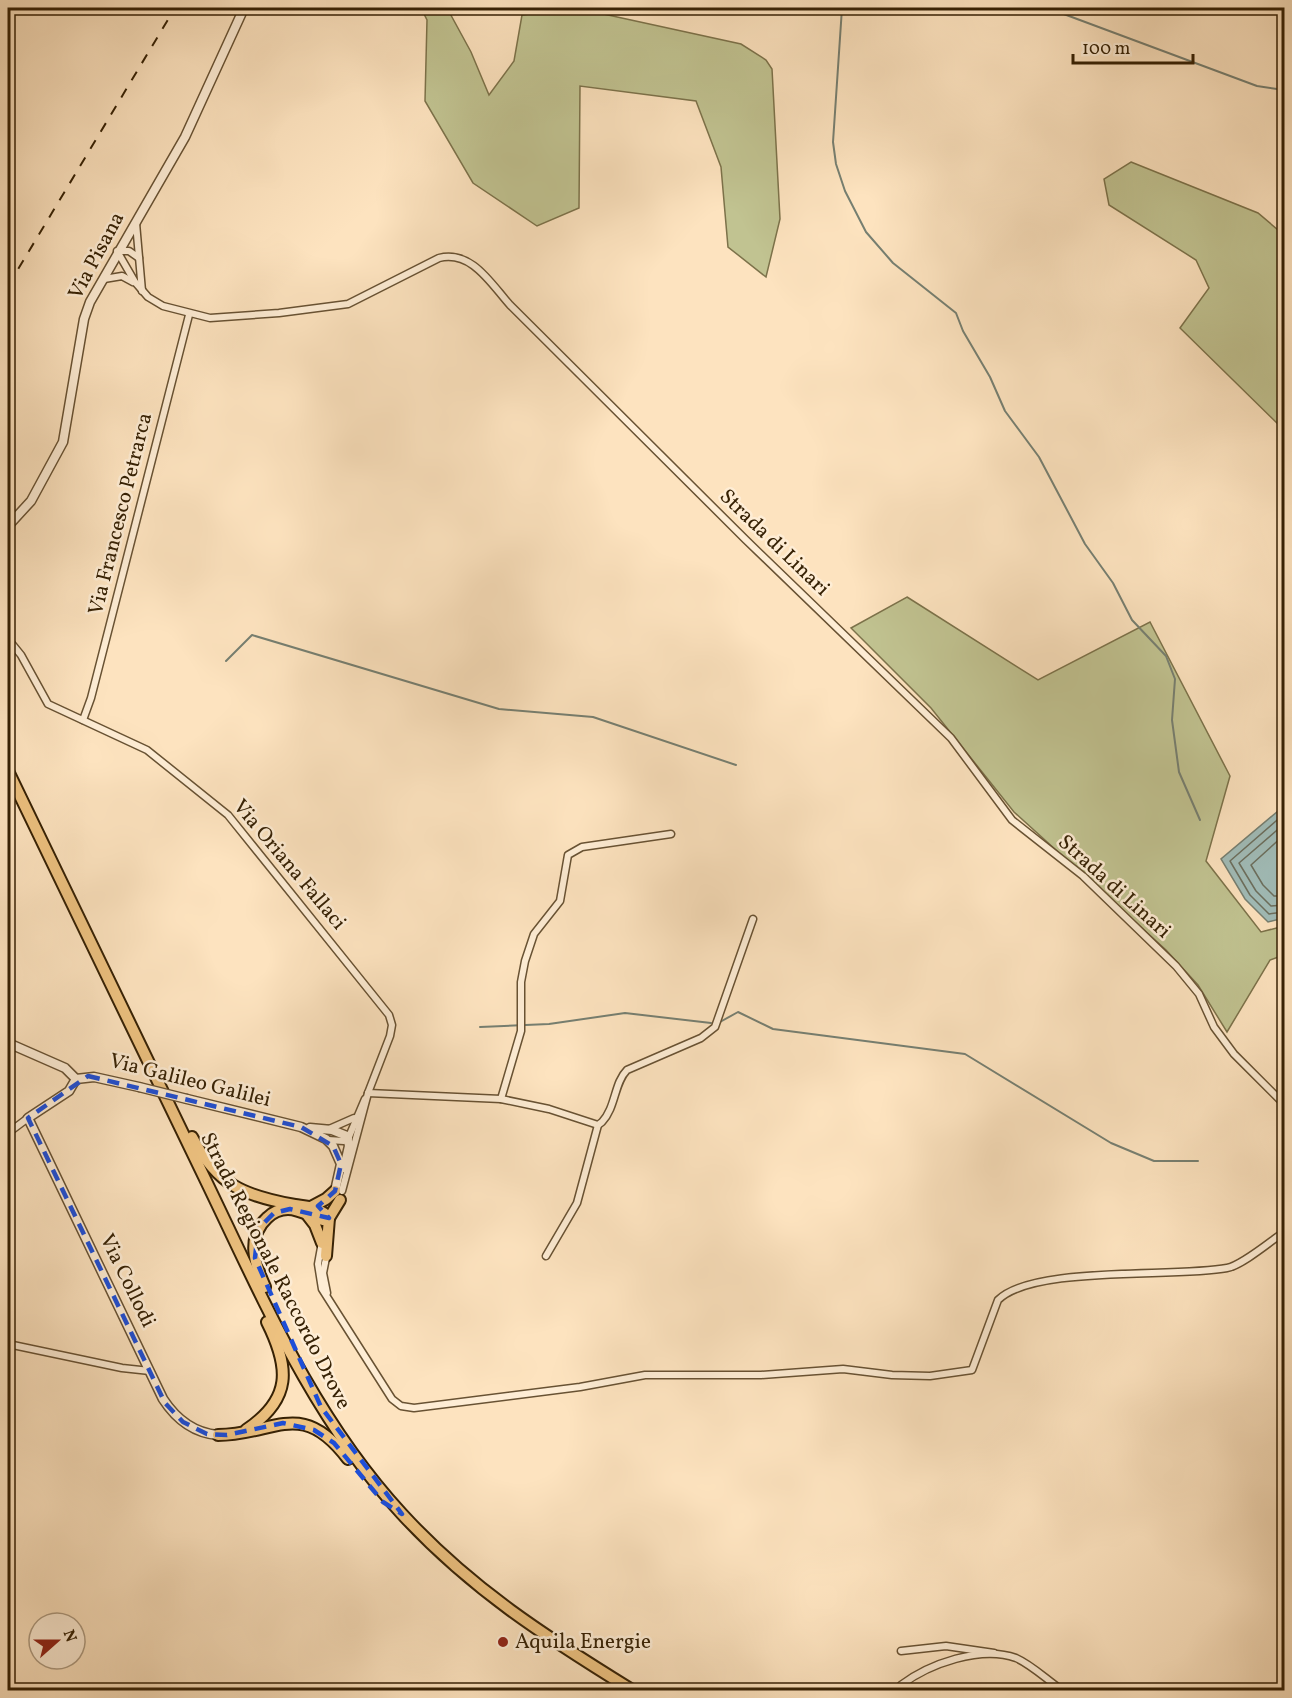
<svg xmlns="http://www.w3.org/2000/svg" width="1292" height="1698" viewBox="0 0 1292 1698" font-family="Vollkorn,serif">
<style>
.green{fill:#c1c391;stroke:#7c724a;stroke-width:1.5}
.water{fill:#a1bdb9;stroke:#767f71;stroke-width:1.5}
.lines{fill:none;stroke-linecap:round;stroke-linejoin:round}
.shore{stroke:#6c6f5e;stroke-width:1.5}
.stream{stroke:#767f71;stroke-width:2}
.minor-casing{stroke:#685233;stroke-width:9}
.tertiary-casing{stroke:#685233;stroke-width:11}
.primary-casing{stroke:#362104;stroke-width:14}
.minor{stroke:#feedd5;stroke-width:6}
.tertiary{stroke:#feedd5;stroke-width:8}
.primary{stroke:#eec280;stroke-width:10}
.rail{stroke:#362104;stroke-width:2;stroke-dasharray:10 10;stroke-linecap:butt}
.tertiary-bridge-casing{stroke:#685233;stroke-width:11;stroke-linecap:butt}
.tertiary-bridge{stroke:#feedd5;stroke-width:8}
.marked{fill:none;stroke:#1d4ed8;stroke-width:4.5;stroke-dasharray:12 8;stroke-linejoin:round}
.poi-dot{fill:#8f2418;stroke:#feedd5;stroke-width:2}
.labels{text-anchor:middle;dominant-baseline:central;stroke-width:5;stroke-linejoin:round;paint-order:stroke}
.street-label{font-size:21px;fill:#362104;stroke:#feedd5}
.poi-label{font-size:21px;fill:#362104;stroke:#feedd5;text-anchor:start}
</style>
<rect width="100%" height="100%" fill="#fde3bf"/>
<filter id="stains"><feTurbulence type="fractalNoise" baseFrequency=".00333" numOctaves="4"/><feColorMatrix values="0 0 0 0 .2 0 0 0 0 .09 0 0 0 0 .02 0 0 0 .5 -.17"/></filter>
<radialGradient id="worn" r=".72"><stop offset=".6" stop-color="#630" stop-opacity="0"/><stop offset="1" stop-color="#630" stop-opacity=".3"/></radialGradient>
<!-- green -->
<g class="green">
<path d="M421 8H447L471 52 489 95 514 61 522 15 576 8 741 44 766 60 772 69 780 219 766 277 728 247 721 167 696 101 580 86 579 208 537 226 473 183 425 101 427 20Z"/>
<path d="M1131 162 1258 213 1284 235V430L1180 328 1209 288 1196 260 1109 205 1104 179Z"/>
<path d="M907 597 1038 680 1150 622 1230 776 1206 861 1261 932 1284 926V955L1270 960 1227 1032 1198 985 1166 950 1014 812 931 708 851 628Z"/>
</g>
<!-- water -->
<path class="water" d="M1284 806V918L1268 922 1245 899 1221 859Z"/>
<g class="lines">
<!-- shore -->
<g class="shore">
<path d="M1284 814 1230 861 1250 895 1269 914 1284 912"/>
<path d="M1284 824 1239 863 1256 891 1271 906 1284 905"/>
<path d="M1284 835 1251 865 1263 885 1274 896H1284"/>
</g>
<!-- stream -->
<g class="stream">
<path d="M842 8 833 142 836 164 845 191 866 232 893 263 956 313 963 331 990 377 1005 411 1039 457 1085 544 1113 583 1132 620 1166 656 1175 679 1172 720 1179 772 1200 820"/>
<path d="M1038 8 1061 13 1257 86 1284 90"/>
<path d="M226 661 252 635 499 709 593 717 736 765"/>
<path d="M720 1022 738 1012 773 1029 965 1054 1111 1143 1154 1161H1198"/>
<path d="M480 1027 549 1024 625 1013 711 1023"/>
<path d="M282 1690H315"/>
</g>
<defs>
<g id="minor">
<path d="M136 223 142 291"/>
<path d="M139 258 129 251H117L135 282 148 297 163 306 210 318 279 313 348 304 439 258C472 250 491 284 510 305L746 540 951 738 1012 820 1083 876 1176 966 1199 994 1214 1027 1234 1054 1284 1104"/>
<path d="M104 279 122 276 133 282"/>
<path d="M8 639 21 655 48 704 147 750 228 815 389 1015 392 1025 390 1036 368 1093 342 1191"/>
<path d="M83 720 91 698 189 315"/>
<path d="M368 1093 501 1099 521 1031V982L525 961 534 934 560 901 568 855 582 847 671 834"/>
<path d="M501 1099 549 1109 598 1125 602 1122C616 1107 614 1083 627 1070L701 1038 715 1027 753 919"/>
<path d="M329 1129 354 1118"/>
<path d="M8 1133 28 1118"/>
<path d="M348 1139 365 1099"/>
<path d="M328 1140 344 1141 349 1138"/>
<path d="M322 1242 318 1264 322 1289 392 1399 401 1406 414 1408 580 1387 645 1375H761L843 1369 892 1375 930 1376 972 1370 998 1300C1033 1265 1175 1278 1227 1268 1241 1266 1271 1241 1284 1232"/>
<path d="M327 1253 323 1273 327 1293"/>
<path d="M546 1256 577 1203 598 1125"/>
<path d="M8 1344 122 1368 150 1371"/>
<path d="M901 1651 946 1646 994 1653"/>
<path d="M901 1685C929 1664 981 1645 1016 1658 1032 1665 1047 1680 1062 1690"/>
</g>
<g id="tertiary">
<path d="M8 526 31 501 63 442 84 319 90 302 185 137 244 8"/>
<path d="M8 1043 65 1068 76 1079"/>
<path d="M76 1079 69 1091 28 1118 163 1399C176 1419 194 1433 218 1435"/>
<path d="M76 1079 94 1077 139 1087"/>
<path d="M187 1099 301 1127 326 1139 333 1146 341 1164 335 1191"/>
<path d="M310 1128 332 1130 347 1136 349 1146 344 1168"/>
</g>
<g id="primary">
<path d="M8 771C74 908 140 1044 206 1181 262 1297 313 1418 402 1514 471 1589 546 1637 632 1690"/>
<path d="M192 1137C217 1185 244 1196 295 1205 308 1207 320 1207 329 1218"/>
<path d="M311 1207 326 1199 335 1191"/>
<path d="M308 1216 315 1225 322 1243"/>
<path d="M326 1256 329 1218 340 1200"/>
<path d="M265 1287C255 1265 246 1237 267 1218 272 1213 280 1209 288 1209 299 1209 312 1217 323 1220L329 1218"/>
<path d="M246 1430C292 1399 290 1368 267 1322"/>
<path d="M218 1435C275 1435 301 1397 348 1459"/>
</g>
</defs>
<!-- minor casing -->
<use href="#minor" class="minor-casing"/>
<!-- tertiary casing -->
<use href="#tertiary" class="tertiary-casing"/>
<!-- primary casing -->
<use href="#primary" class="primary-casing"/>
<!-- minor -->
<use href="#minor" class="minor"/>
<!-- tertiary -->
<use href="#tertiary" class="tertiary"/>
<!-- primary -->
<use href="#primary" class="primary"/>
<!-- rail -->
<path class="rail" d="M8 286 175 8"/>
<defs>
<path id="tertiary-bridge" d="M139 1087 187 1099"/>
</defs>
<!-- tertiary-bridge casing -->
<use href="#tertiary-bridge" class="tertiary-bridge-casing"/>
<!-- tertiary-bridge -->
<use href="#tertiary-bridge" class="tertiary-bridge"/>
</g>
<!-- marked area -->
<path class="marked" d="M88 1076 301 1127 333 1146 341 1164 335 1191 318 1206 329 1218 290 1209 274 1213 258 1229 255 1258 321 1407 402 1514 383 1502 334 1443 314 1430 283 1423 227 1435 207 1434 183 1422 165 1403 28 1118Z"/>
<!-- markers -->
<circle class="poi-dot" cx="503" cy="1642" r="6"/>
<g class="labels">
<!-- street labels -->
<g class="street-label">
<text transform="translate(97 256) rotate(-62)">Via Pisana</text>
<text transform="translate(121 514) rotate(-76)">Via Francesco Petrarca</text>
<text transform="translate(774 543) rotate(44)">Strada di Linari</text>
<text transform="translate(289 865) rotate(50)">Via Oriana Fallaci</text>
<text transform="translate(1114 887) rotate(42)">Strada di Linari</text>
<text transform="translate(190 1081) rotate(14)">Via Galileo Galilei</text>
<text transform="translate(275 1271) rotate(63)">Strada Regionale Raccordo Drove</text>
<text transform="translate(127 1281) rotate(64)">Via Collodi</text>
</g>
<!-- poi labels -->
<g class="poi-label">
<text x="515" y="1642">Aquila Energie</text>
</g>
</g>
<!-- margin -->
<rect width="1292" height="1698" fill="none" stroke="#fde3bf" stroke-width="30"/>
<rect x="9" y="9" width="1274" height="1680" fill="none" stroke="#362104" stroke-width="3"/>
<rect x="15" y="15" width="1262" height="1668" fill="none" stroke="#362104" stroke-width="1.5"/>
<!-- north arrow -->
<g transform="translate(57 1641) rotate(69)"><circle r="28" fill="#feedd5" stroke="#ae9b81" stroke-width="1.5"/>
<path d="M0-4.5L10 22L0 15L-10 22Z" fill="#8f2418"/>
<text y="-9" font-size="16" font-weight="bold" text-anchor="middle" fill="#362104">N</text>
</g>
<!-- scale -->
<path d="M1073 54v9h120v-9" fill="none" stroke="#362104" stroke-width="3"/>
<text x="1082" y="54" font-size="18" fill="#362104" stroke="#feedd5" stroke-width="4.5" paint-order="stroke">100 m</text>
<rect width="100%" height="100%" filter="url(#stains)"/>
<rect width="100%" height="100%" fill="url(#worn)"/>
</svg>
